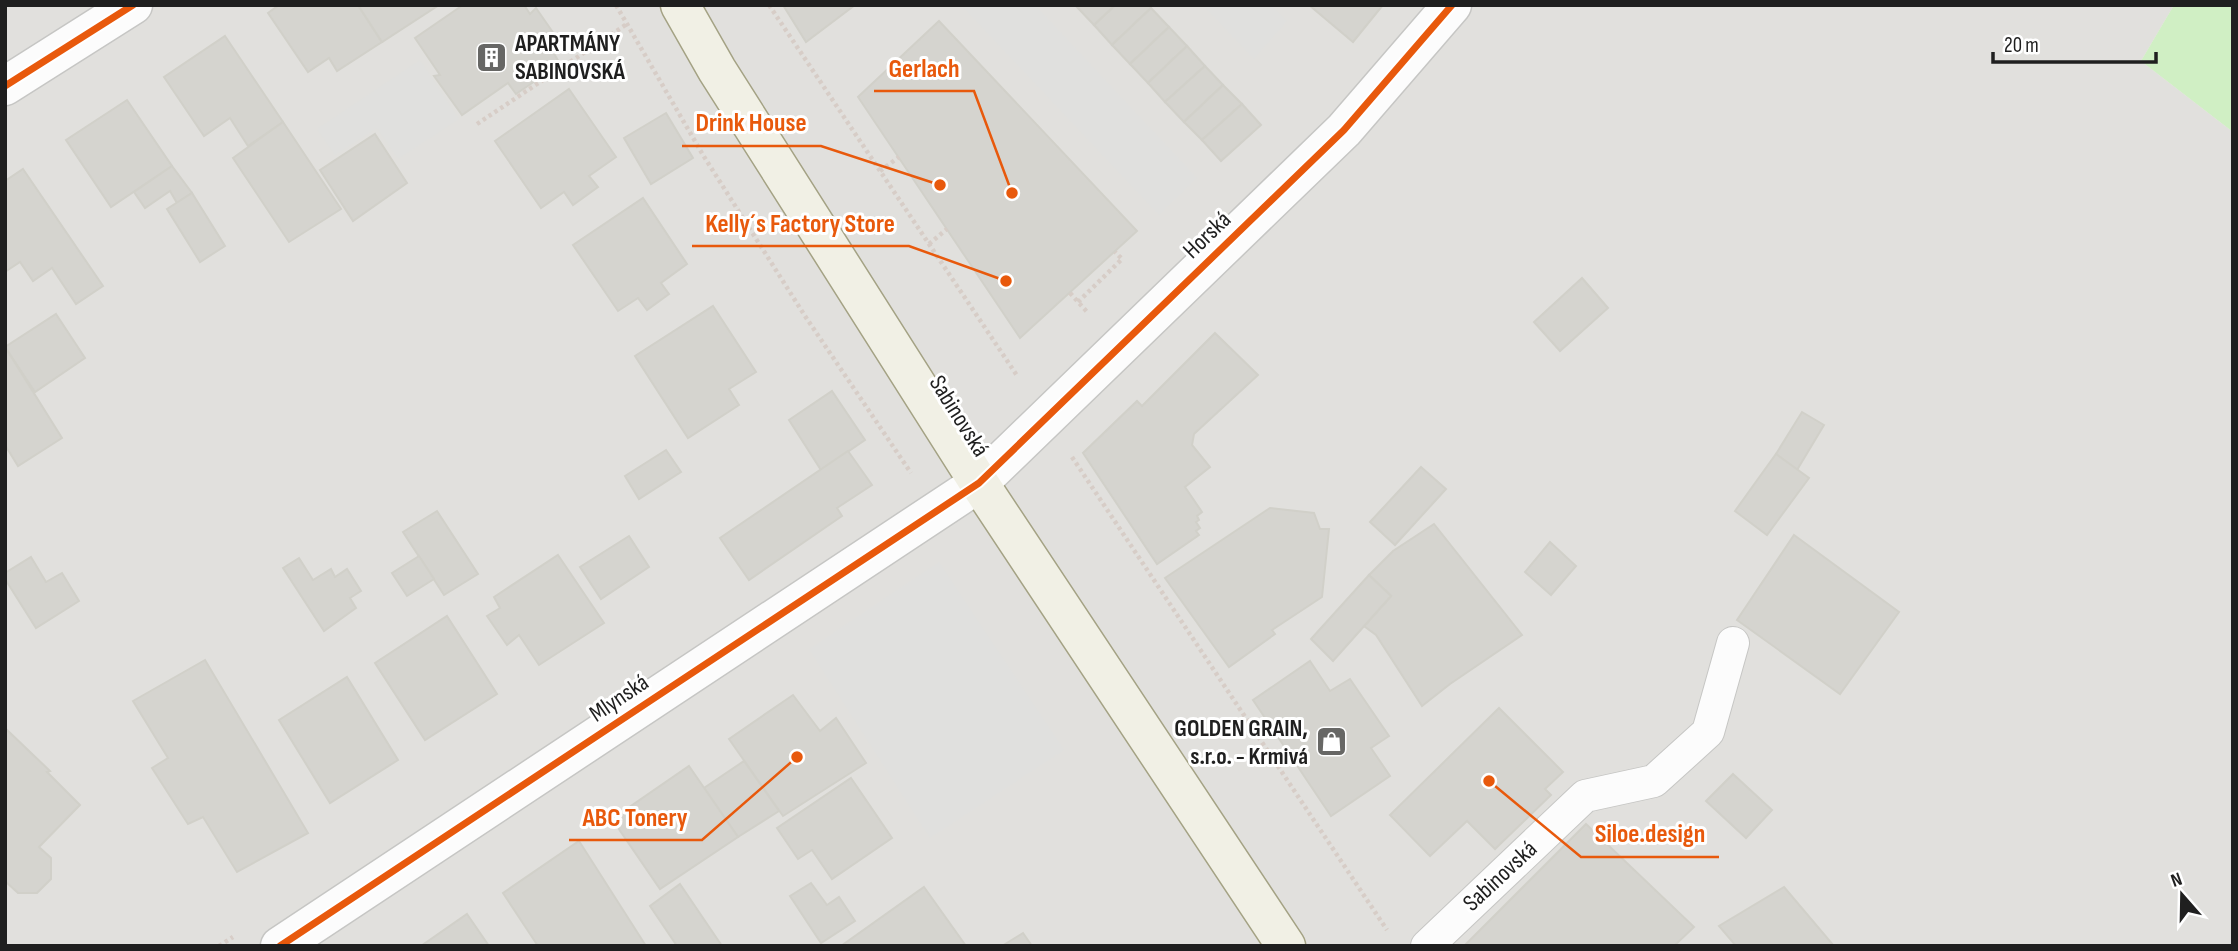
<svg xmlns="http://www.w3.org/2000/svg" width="2238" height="951" viewBox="0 0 2238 951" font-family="'Sofia Sans Condensed',sans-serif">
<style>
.residential{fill:#e1e0dd}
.grass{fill:#d0efc4}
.parking{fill:#e0e0de}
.building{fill:#d5d4cf;stroke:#d1d0c9;stroke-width:2}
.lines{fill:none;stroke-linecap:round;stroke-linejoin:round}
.service-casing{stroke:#c6c6c4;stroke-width:34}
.minor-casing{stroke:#c6c6c4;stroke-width:41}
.primary-casing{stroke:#a4a284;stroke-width:41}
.path{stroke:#d7cdc7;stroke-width:4.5;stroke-dasharray:3.5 3.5;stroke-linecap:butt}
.service{stroke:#fcfcfc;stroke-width:32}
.minor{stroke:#fcfcfc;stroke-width:38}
.primary{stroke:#f1f0e5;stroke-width:38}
.cycleway-casing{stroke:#fff;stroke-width:11}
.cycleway{stroke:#e8590c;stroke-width:7}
.labels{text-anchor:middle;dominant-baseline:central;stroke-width:6;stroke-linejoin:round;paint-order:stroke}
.poi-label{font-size:24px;font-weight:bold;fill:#1f1f1f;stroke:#fff;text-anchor:start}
.street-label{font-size:24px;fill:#1f1f1f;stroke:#fff}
.leader{fill:none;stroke:#e8590c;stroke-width:2.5}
.callout-dot{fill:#e8590c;stroke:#fff;stroke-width:2.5}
.callout-label{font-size:26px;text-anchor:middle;font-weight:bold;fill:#e8590c;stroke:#fff;stroke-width:6;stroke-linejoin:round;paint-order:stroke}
</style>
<rect width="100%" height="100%" fill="#eeeee8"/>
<!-- residential -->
<path class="residential" d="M5 5H2174L2141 61 2233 132V946H5Z"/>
<!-- grass -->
<path class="grass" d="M2174 5H2233V132L2141 61Z"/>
<!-- parking -->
<g class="parking">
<path d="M961 5H1035L1197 178 1159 215Z"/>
<path d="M1203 5H1271L1287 21 1254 59Z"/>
<path d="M420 60 459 119 398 159 377 128 335 155 317 129Z"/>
<path d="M939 562 1064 750 930 838 809 649Z"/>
</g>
<!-- building -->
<g class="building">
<path d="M279 5H358L382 42 337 71 329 58 308 72 268 13Z"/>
<path d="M358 5H439L382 42Z"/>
<path d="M463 5H524L530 14 536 8 561 44 552 50 560 64 516 94 508 83 462 115 434 76 440 75 415 38Z"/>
<path d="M783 5H855L806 42Z"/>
<path d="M1115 5H1149L1151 8 1112 45 1094 25Z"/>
<path d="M1115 5 1094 25 1076 6 1078 5Z"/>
<path d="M1309 5H1383L1353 42Z"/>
<path d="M1151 8 1169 27 1130 64 1112 45Z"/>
<path d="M939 21 1137 231 1020 338 858 97Z"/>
<path d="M1169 27 1187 46 1148 83 1130 64Z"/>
<path d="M225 36 283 122 248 146 230 118 204 136 164 77Z"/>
<path d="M1187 46 1205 66 1165 102 1148 83Z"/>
<path d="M1205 66 1223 85 1184 122 1165 102Z"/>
<path d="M1223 85 1242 104 1202 140 1184 122Z"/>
<path d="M569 89 616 157 589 176 598 187 573 205 564 192 541 208 495 141Z"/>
<path d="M127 100 172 166 111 207 66 140Z"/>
<path d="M1242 104 1261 125 1221 161 1202 140Z"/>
<path d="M666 113 693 158 651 184 624 138Z"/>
<path d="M283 122 341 209 289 242 233 158Z"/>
<path d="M375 134 407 183 353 221 320 170Z"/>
<path d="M172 166 192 193 177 203 170 191 145 208 134 192Z"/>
<path d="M23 169 103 286 76 304 52 268 33 281 20 262 5 272V181Z"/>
<path d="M192 193 225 246 200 262 167 209Z"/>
<path d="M643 198 687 264 661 283 669 294 647 310 638 298 618 311 573 245Z"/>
<path d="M1582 278 1608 308 1560 351 1534 322Z"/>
<path d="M713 306 756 372 729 389 739 405 688 438 635 356Z"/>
<path d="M56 314 85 358 35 392 5 347Z"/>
<path d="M1215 333 1258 375 1194 434 1192 445 1210 467 1185 487 1202 512 1197 516 1199 520 1196 522 1200 528 1196 531 1199 535 1157 564 1083 453 1137 401 1142 406Z"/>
<path d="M5 347 62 438 18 466 5 445Z"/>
<path d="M832 391 865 440 821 470 789 420Z"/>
<path d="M1802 412 1824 425 1797 470 1776 454Z"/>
<path d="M666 450 681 472 639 499 625 476Z"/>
<path d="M848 451 872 485 837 508 842 516 749 580 720 538Z"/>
<path d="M1776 454 1809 478 1767 535 1735 511Z"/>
<path d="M1421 467 1446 489 1395 545 1370 522Z"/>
<path d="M1270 508 1314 513 1320 529H1329L1322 597 1272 630 1275 634 1229 667 1165 578Z"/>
<path d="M437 511 478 574 444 595 403 532Z"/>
<path d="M1434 524 1522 635 1450 684 1422 706 1376 635 1364 626 1391 596 1369 575 1393 551Z"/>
<path d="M1794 535 1899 612 1840 694 1737 620Z"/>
<path d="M629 536 649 567 601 599 580 567Z"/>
<path d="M1550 542 1576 566 1551 595 1525 572Z"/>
<path d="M558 555 604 623 539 665 519 635 507 645 487 616 500 608 494 597Z"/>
<path d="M419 556 434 579 407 596 392 573Z"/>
<path d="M31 557 46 582 62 573 79 601 36 628 5 579V573Z"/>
<path d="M299 558 313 580 331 569 335 577 347 569 361 591 350 598 356 608 324 631 283 568Z"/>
<path d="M1369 575 1391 596 1333 661 1311 639Z"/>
<path d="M447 616 497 694 425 740 375 663Z"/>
<path d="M205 660 308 833 237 872 203 817 188 824 152 768 168 758 133 701Z"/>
<path d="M1310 661 1330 691 1350 679 1389 736 1371 748 1390 776 1331 816 1253 700Z"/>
<path d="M347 677 398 760 330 803 279 720Z"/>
<path d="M793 695 820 731 836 718 866 763 783 816 729 739Z"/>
<path d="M1499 708 1563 772 1545 789 1551 795 1495 849 1467 821 1430 856 1390 815Z"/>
<path d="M5 728 50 771 47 772 80 805 39 847 51 858V879L37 893H18L5 881Z"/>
<path d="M744 761 779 811 738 837 704 788Z"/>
<path d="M689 766 738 837 660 889 612 819Z"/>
<path d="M1733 774 1772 810 1746 838 1706 801Z"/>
<path d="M851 778 892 838 832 879 812 850 798 859 777 828Z"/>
<path d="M1586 824 1694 927 1674 946H1464Z"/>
<path d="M579 841 646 946H538L503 893Z"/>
<path d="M811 883 827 905 839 897 855 921 821 943 790 896Z"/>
<path d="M680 884 722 946H677L650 906Z"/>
<path d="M924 887 966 946H841Z"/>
<path d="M1784 887 1834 946H1736L1719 926Z"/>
<path d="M467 914 489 946H421Z"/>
<path d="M1023 933 1032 946H1002Z"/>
</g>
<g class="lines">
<defs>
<path id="service" d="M1427 946 1585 796 1654 781 1708 732 1733 643"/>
<g id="minor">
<path d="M5 86 133 5"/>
<path d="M280 946 979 483 1344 130 1452 5"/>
</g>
<path id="primary" d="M680 5 717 70 979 483 1286 946"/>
</defs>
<!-- service casing -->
<use href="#service" class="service-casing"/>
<!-- minor casing -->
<use href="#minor" class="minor-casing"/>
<!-- primary casing -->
<use href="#primary" class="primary-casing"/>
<!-- path -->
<g class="path">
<path d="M616 5 703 155 805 316 911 473"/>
<path d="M769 5 1018 377"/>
<path d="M477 124 627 24"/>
<path d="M880 171 899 157"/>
<path d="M929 244 947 229"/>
<path d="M1070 293 1088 313"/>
<path d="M1078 302 1122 259 1115 252"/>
<path d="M1072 457 1387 930"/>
<path d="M219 946 233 937"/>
</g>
<!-- service -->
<use href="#service" class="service"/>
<!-- minor -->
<use href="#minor" class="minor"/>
<!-- primary -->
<use href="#primary" class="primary"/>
<defs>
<g id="cycleway">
<path d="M5 86 133 5"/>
<path d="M280 946 979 483 1344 130 1452 5"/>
</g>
</defs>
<!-- cycleway casing -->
<use href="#cycleway" class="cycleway-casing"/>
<!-- cycleway -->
<use href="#cycleway" class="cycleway"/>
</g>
<!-- icons -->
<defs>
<symbol id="building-square" viewBox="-11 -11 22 22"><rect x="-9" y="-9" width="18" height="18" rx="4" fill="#676765" stroke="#fff"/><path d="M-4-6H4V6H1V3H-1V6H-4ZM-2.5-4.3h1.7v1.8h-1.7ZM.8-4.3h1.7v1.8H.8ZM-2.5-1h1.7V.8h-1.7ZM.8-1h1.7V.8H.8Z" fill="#fff"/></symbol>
<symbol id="shop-square" viewBox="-11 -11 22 22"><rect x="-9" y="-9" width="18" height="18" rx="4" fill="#676765" stroke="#fff"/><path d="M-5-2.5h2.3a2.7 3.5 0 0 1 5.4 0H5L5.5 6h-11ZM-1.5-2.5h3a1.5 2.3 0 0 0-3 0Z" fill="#fff"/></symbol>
</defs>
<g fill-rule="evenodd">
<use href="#building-square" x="474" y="40" width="35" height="35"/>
<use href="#shop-square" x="1314" y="724" width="35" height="35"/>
</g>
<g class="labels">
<!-- poi labels -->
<g class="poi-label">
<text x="515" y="43">APARTMÁNY<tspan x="515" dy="28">SABINOVSKÁ</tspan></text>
<text x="1308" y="728" text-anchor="end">GOLDEN GRAIN,<tspan x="1308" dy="28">s.r.o. - Krmivá</tspan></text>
</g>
<!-- street labels -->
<g class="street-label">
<text transform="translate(1207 235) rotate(-44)">Horská</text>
<text transform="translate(959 416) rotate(58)">Sabinovská</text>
<text transform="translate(619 698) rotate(-34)">Mlynská</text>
<text transform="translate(1500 876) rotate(-43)">Sabinovská</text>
</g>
</g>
<!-- callouts -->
<path class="leader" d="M1012 193L974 91H874M940 185L821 146H682M1006 281L909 246H692M797 757L702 840H569M1489 781L1581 857H1719"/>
<g class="callout-dot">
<circle cx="1012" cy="193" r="7"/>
<circle cx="940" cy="185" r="7"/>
<circle cx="1006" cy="281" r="7"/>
<circle cx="797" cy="757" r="7"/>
<circle cx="1489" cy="781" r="7"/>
</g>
<g class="callout-label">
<text x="924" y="77">Gerlach</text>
<text x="751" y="131">Drink House</text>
<text x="800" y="232">Kelly´s Factory Store</text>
<text x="635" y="826">ABC Tonery</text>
<text x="1650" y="842">Siloe.design</text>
</g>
<!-- border -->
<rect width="2238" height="951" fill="none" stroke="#1f1f1f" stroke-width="14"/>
<!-- north arrow -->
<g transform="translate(2182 895) rotate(340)" stroke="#ffffff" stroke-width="5" paint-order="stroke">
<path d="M0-5L12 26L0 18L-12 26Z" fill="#1f1f1f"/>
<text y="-10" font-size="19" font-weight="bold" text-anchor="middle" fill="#1f1f1f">N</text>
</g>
<!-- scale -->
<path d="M1993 52v10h163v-10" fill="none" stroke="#1f1f1f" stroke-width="3.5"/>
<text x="2004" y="52" font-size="21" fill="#1f1f1f" stroke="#ffffff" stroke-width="5" paint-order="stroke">20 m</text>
</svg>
